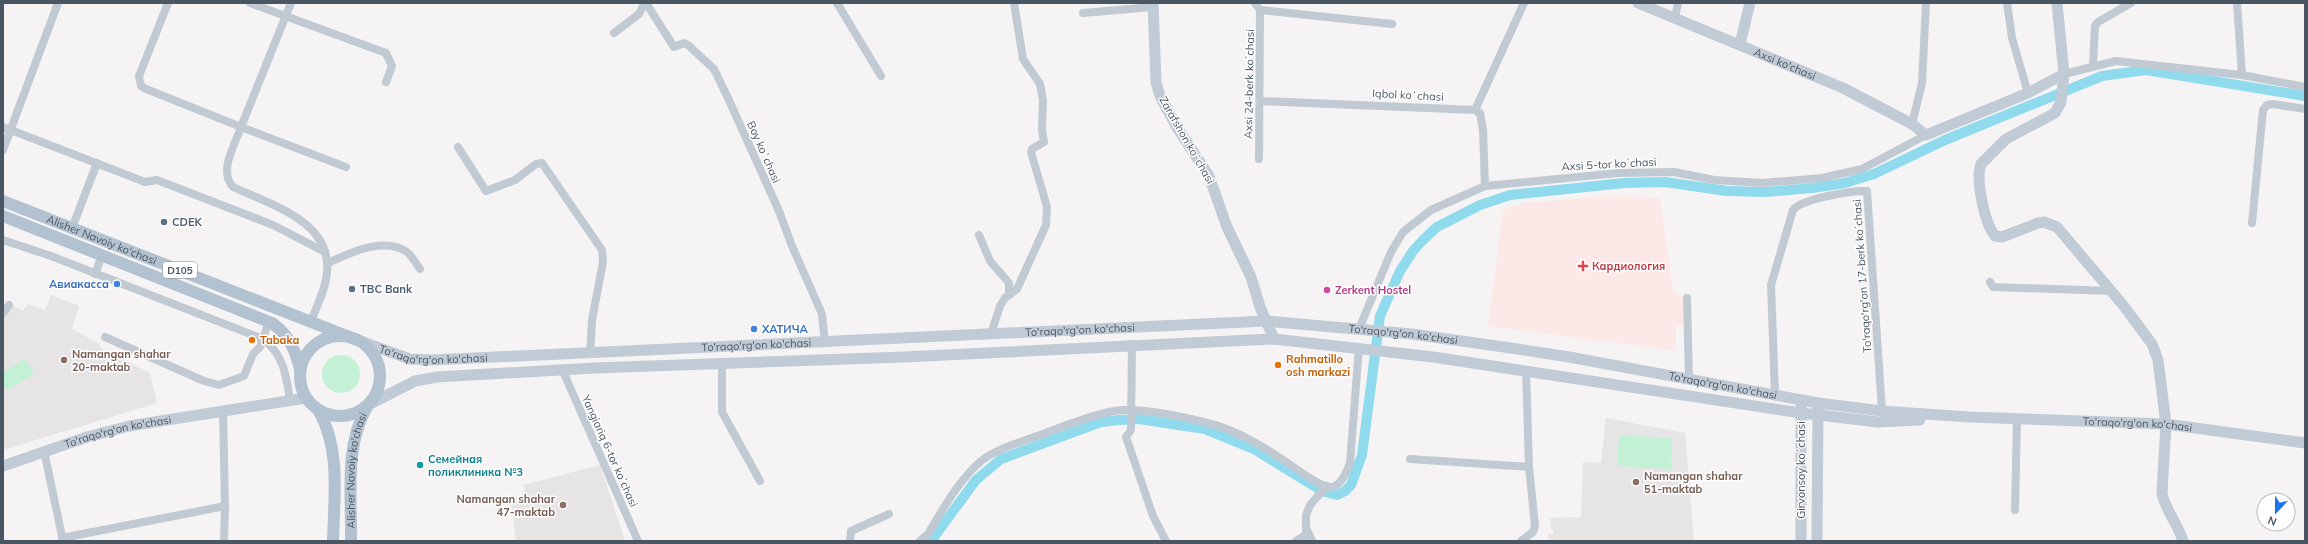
<svg xmlns="http://www.w3.org/2000/svg" width="2308" height="544" viewBox="0 0 2308 544" font-family="Mulish,sans-serif">
<style>
.education{fill:#e6e4e5}
.medical{fill:#fce8e6}
.green{fill:#c3f1d5}
.lines{fill:none;stroke-linecap:round;stroke-linejoin:round}
.canal{stroke:#90daee;stroke-width:10}
.street{stroke:#c1cad2;stroke-width:8}
.secondary{stroke:#c1cbd6;stroke-width:11}
.primary{stroke:#b3c2d1;stroke-width:12}
.service-dot{fill:#5c6f8a;stroke:#fff;stroke-width:1.5}
.health-dot{fill:#e0444e;stroke:#fff;stroke-width:1.5}
.shop-dot{fill:#3f7fe0;stroke:#fff;stroke-width:1.5}
.hotel-dot{fill:#d1479c;stroke:#fff;stroke-width:1.5}
.food-dot{fill:#e8710a;stroke:#fff;stroke-width:1.5}
.education-dot{fill:#8d6e63;stroke:#fff;stroke-width:1.5}
.culture-dot{fill:#0f9aa8;stroke:#fff;stroke-width:1.5}
.labels{text-anchor:middle;dominant-baseline:central;stroke-width:3;stroke-linejoin:round;paint-order:stroke}
.shield{fill:#fff;stroke:#808990;stroke-width:1}
.shield-label{font-size:10px;font-weight:bold;fill:#4a5661}
.street-label{font-size:11px;fill:#4a5661;stroke:#fff}
.service-label{font-size:11px;font-weight:bold;fill:#4e5e75;stroke:#fff;text-anchor:start}
.health-label{font-size:11px;font-weight:bold;fill:#be3a42;stroke:#fff;text-anchor:start}
.shop-label{font-size:11px;font-weight:bold;fill:#366cbe;stroke:#fff;text-anchor:end}
.hotel-label{font-size:11px;font-weight:bold;fill:#b23c85;stroke:#fff;text-anchor:start}
.food-label{font-size:11px;font-weight:bold;fill:#c56008;stroke:#fff;text-anchor:start}
.education-label{font-size:11px;font-weight:bold;fill:#785e54;stroke:#fff;text-anchor:start}
.culture-label{font-size:11px;font-weight:bold;fill:#0d838f;stroke:#fff;text-anchor:start}
</style>
<rect width="100%" height="100%" fill="#f5f3f3"/>
<!-- education -->
<g class="education">
<path d="M51 295 79 306 72 329 100 344V347L150 373 157 403 3 450V316L12 304 23 311 28 304 45 310Z"/>
<path d="M1606 418 1685 433 1694 541H1549L1548 534H1553V530H1551L1550 518 1581 517 1583 462 1601 463Z"/>
<path d="M600 465 625 541H516L511 501 527 500 523 485Z"/>
</g>
<!-- medical -->
<path class="medical" d="M1614 196 1660 198 1673 292 1683 298 1686 325 1676 326V351L1488 326 1503 210 1523 203Z"/>
<!-- green -->
<g class="green">
<circle cx="341" cy="374" r="19"/>
<path d="M25 359 34 374 7 390 3 384V372Z"/>
<path d="M1619 435 1672 438 1671 469 1617 466Z"/>
</g>
<g class="lines">
<!-- canal -->
<path class="canal" d="M931 541 976 480 1001 459 1101 422 1119 420 1139 419 1205 429 1254 449 1322 491 1337 495 1345 491 1351 485 1362 455 1380 316 1400 271 1413 251 1423 240 1437 227 1480 205 1510 195 1624 183 1665 182 1727 191 1765 192 1812 188 1845 183 1874 174 1945 140 2102 76 2146 70 2305 96"/>
<!-- street -->
<g class="street">
<path d="M168 3 139 76 141 86 146 89 241 127C235 145 218 171 233 187 269 204 332 221 327 272 326 288 317 306 311 321"/>
<path d="M250 3 386 53 392 66 386 82"/>
<path d="M291 3 241 127 346 167"/>
<path d="M646 3 674 47 684 43 688 45 714 69 728 98 779 211 792 246 822 314 825 343"/>
<path d="M837 3 881 76"/>
<path d="M1255 3 1260 10 1259 159"/>
<path d="M2007 3 2012 38 2028 93"/>
<path d="M2237 3 2242 75"/>
<path d="M1260 10 1392 24"/>
<path d="M1083 13 1153 7"/>
<path d="M1675 18 1678 3"/>
<path d="M614 33 639 14 644 4"/>
<path d="M2093 65 2095 26 2098 22 2131 3"/>
<path d="M2064 74 2116 61 2242 75 2305 87"/>
<path d="M1261 101 1475 110 1480 113 1483 130 1485 186"/>
<path d="M1475 110 1524 3"/>
<path d="M1912 124 1922 83 1926 3"/>
<path d="M3 127 145 182 157 180 273 225 325 252"/>
<path d="M458 147 486 191 515 180 536 164 542 163 602 250 603 262 592 320 590 354"/>
<path d="M3 150 58 3"/>
<path d="M2252 223 2263 110 2267 105 2273 104 2305 109"/>
<path d="M72 228 97 163"/>
<path d="M979 235 990 261 1009 283V295"/>
<path d="M3 240 51 256 263 339C284 355 286 375 290 400"/>
<path d="M328 263C349 253 384 236 407 252 412 256 416 264 420 269"/>
<path d="M95 274 102 255"/>
<path d="M1990 282 1993 287 2111 291"/>
<path d="M1687 298 1689 379"/>
<path d="M3 313 9 305"/>
<path d="M1359 329 1391 252 1403 232 1431 210 1485 186 1618 173 1674 172 1714 180 1762 183 1822 178 1862 169 1926 135"/>
<path d="M991 334 1000 306 1005 298 1017 289 1046 225 1047 207 1031 152 1032 149 1044 142 1042 130 1043 100 1040 84 1023 59 1014 3"/>
<path d="M105 337 204 381 219 385 244 376 253 354 260 347 269 322"/>
<path d="M1132 344 1131 430 1126 437 1153 516 1166 541"/>
<path d="M722 364V412L760 481"/>
<path d="M562 369 638 541"/>
<path d="M1775 395 1771 285 1793 210C1801 199 1853 190 1867 191L1882 411"/>
<path d="M223 410 225 506"/>
<path d="M44 451 63 541"/>
<path d="M1410 459 1529 467"/>
<path d="M2015 510 2017 418"/>
<path d="M1307 530 1312 541"/>
<path d="M62 538 225 506 224 541"/>
<path d="M850 541 851 531 889 514"/>
<path d="M920 541 928 534C943 509 959 480 981 461 996 449 1016 444 1034 437 1060 428 1087 416 1114 411 1139 407 1179 416 1204 422 1242 431 1274 453 1305 475 1312 479 1323 488 1332 487 1342 485 1347 471 1350 463L1359 347"/>
<path d="M1296 541 1306 535V515L1310 505 1327 486"/>
<path d="M1521 541 1533 532 1535 526 1529 467 1526 370"/>
</g>
<!-- secondary -->
<g class="secondary">
<path d="M1153 3 1156 82 1160 96 1178 129 1209 176 1227 227 1251 277 1260 307 1274 339"/>
<path id="s1" d="M1638 3 1843 88 1912 124 1926 135 2028 93 2064 74"/>
<path d="M2057 3 2064 74 2061 102 2055 113 2006 139 1981 164C1975 179 1985 224 1995 236L2002 237 2038 223 2044 222 2057 227 2123 305 2152 344 2158 360 2166 424 2162 493C2165 510 2178 524 2183 541"/>
<path d="M1740 44 1750 3"/>
<path id="s2" d="M357 340 410 359 432 360 1266 321 1412 334 1511 348 1569 357 1818 403 1882 411 1969 417 2166 424 2305 443"/>
<path d="M370 404 415 381 437 377 595 368 904 357 1274 339 1433 357 1801 413 1878 422 1920 420"/>
<path d="M1801 406V541"/>
<path id="s3" d="M3 466 87 437 129 426 306 398"/>
<path d="M1817 541 1818 408"/>
</g>
<!-- primary -->
<g class="primary">
<path id="s4" d="M3 201 357 340"/>
<path d="M3 216 272 323C289 335 295 349 300 369"/>
<circle cx="340" cy="376" r="40"/>
<path d="M319 411C341 450 334 498 333 541"/>
<path id="s5" d="M351 541C352 497 344 446 367 407"/>
</g>
</g>
<!-- markers -->
<g class="service-dot">
<circle cx="164" cy="222" r="4"/>
<circle cx="352" cy="289" r="4"/>
</g>
<path class="health-dot" d="M1581 260h4v4h4v4h-4v4h-4v-4h-4v-4h4z"/>
<g class="shop-dot">
<circle cx="117" cy="284" r="4"/>
<circle cx="754" cy="329" r="4"/>
</g>
<circle class="hotel-dot" cx="1327" cy="290" r="4"/>
<g class="food-dot">
<circle cx="252" cy="340" r="4"/>
<circle cx="1278" cy="365" r="4"/>
</g>
<g class="education-dot">
<circle cx="64" cy="360" r="4"/>
<circle cx="1636" cy="482" r="4"/>
<circle cx="563" cy="505" r="4"/>
</g>
<circle class="culture-dot" cx="420" cy="465" r="4"/>
<g class="labels">
<!-- shield labels -->
<rect class="shield" x="163" y="262" width="34" height="16" rx="3"/>
<g class="shield-label">
<text x="180" y="270">D105</text>
</g>
<!-- street labels -->
<g class="street-label">
<text stroke="none"><textPath href="#s1" startOffset="159">Axsi ko'chasi</textPath></text>
<text transform="translate(1249 84) rotate(-89)">Аxsi 24-berk koʼchasi</text>
<text transform="translate(1408 95) rotate(3)">Iqbol koʻchasi</text>
<text transform="translate(1187 140) rotate(60)">Zarafshon koʻchasi</text>
<text transform="translate(764 152) rotate(66)">Boy koʻchasi</text>
<text transform="translate(1609 164) rotate(-3)">Аxsi 5-tor koʼchasi</text>
<text stroke="none"><textPath href="#s4" startOffset="106">Alisher Navoiy ko'chasi</textPath></text>
<text transform="translate(1862 276) rotate(-94)">To'raqo'rg'on 17-berk koʼchasi</text>
<text stroke="none"><textPath href="#s2" startOffset="727">To'raqo'rg'on ko'chasi</textPath></text>
<text stroke="none"><textPath href="#s2" startOffset="1051">To'raqo'rg'on ko'chasi</textPath></text>
<text stroke="none"><textPath href="#s2" startOffset="403">To'raqo'rg'on ko'chasi</textPath></text>
<text stroke="none"><textPath href="#s2" startOffset="79">To'raqo'rg'on ko'chasi</textPath></text>
<text stroke="none"><textPath href="#s2" startOffset="1375">To'raqo'rg'on ko'chasi</textPath></text>
<text stroke="none"><textPath href="#s2" startOffset="1792">To'raqo'rg'on ko'chasi</textPath></text>
<text stroke="none"><textPath href="#s3" startOffset="120">To'raqo'rg'on ko'chasi</textPath></text>
<text transform="translate(610 451) rotate(66)">Yangiаriq 6-tor koʼchasi</text>
<text transform="translate(1801 470) rotate(-90)">Girvonsoy koʻchasi</text>
<text stroke="none"><textPath href="#s5" startOffset="71">Alisher Navoiy ko'chasi</textPath></text>
</g>
<!-- service labels -->
<g class="service-label">
<text x="172" y="222">CDEK</text>
<text x="360" y="289">TBC Bank</text>
</g>
<!-- health labels -->
<g class="health-label">
<text x="1592" y="266">Кардиология</text>
</g>
<!-- shop labels -->
<g class="shop-label">
<text x="109" y="284">Авиакасса</text>
<text x="762" y="329" text-anchor="start">ХАТИЧА</text>
</g>
<!-- hotel labels -->
<g class="hotel-label">
<text x="1335" y="290">Zerkent Hostel</text>
</g>
<!-- food labels -->
<g class="food-label">
<text x="260" y="340">Tabaka</text>
<text x="1286" y="359">Rahmatillo<tspan x="1286" dy="13">osh markazi</tspan></text>
</g>
<!-- education labels -->
<g class="education-label">
<text x="72" y="354">Namangan shahar<tspan x="72" dy="13">20-maktab</tspan></text>
<text x="1644" y="476">Namangan shahar<tspan x="1644" dy="13">51-maktab</tspan></text>
<text x="555" y="499" text-anchor="end">Namangan shahar<tspan x="555" dy="13">47-maktab</tspan></text>
</g>
<!-- culture labels -->
<g class="culture-label">
<text x="428" y="459">Семейная<tspan x="428" dy="13">поликлиника №3</tspan></text>
</g>
</g>
<!-- border -->
<rect width="2308" height="544" fill="none" stroke="#4a5661" stroke-width="8"/>
<!-- north arrow -->
<g transform="translate(2276 512) rotate(202)"><circle r="19" fill="#ffffff" stroke="#b7bbc0"/>
<path d="M0-3L7 15L0 10L-7 15Z" fill="#1a73e8"/>
<text y="-6" font-size="11" font-weight="bold" text-anchor="middle" fill="#4a5661">N</text>
</g>
</svg>
